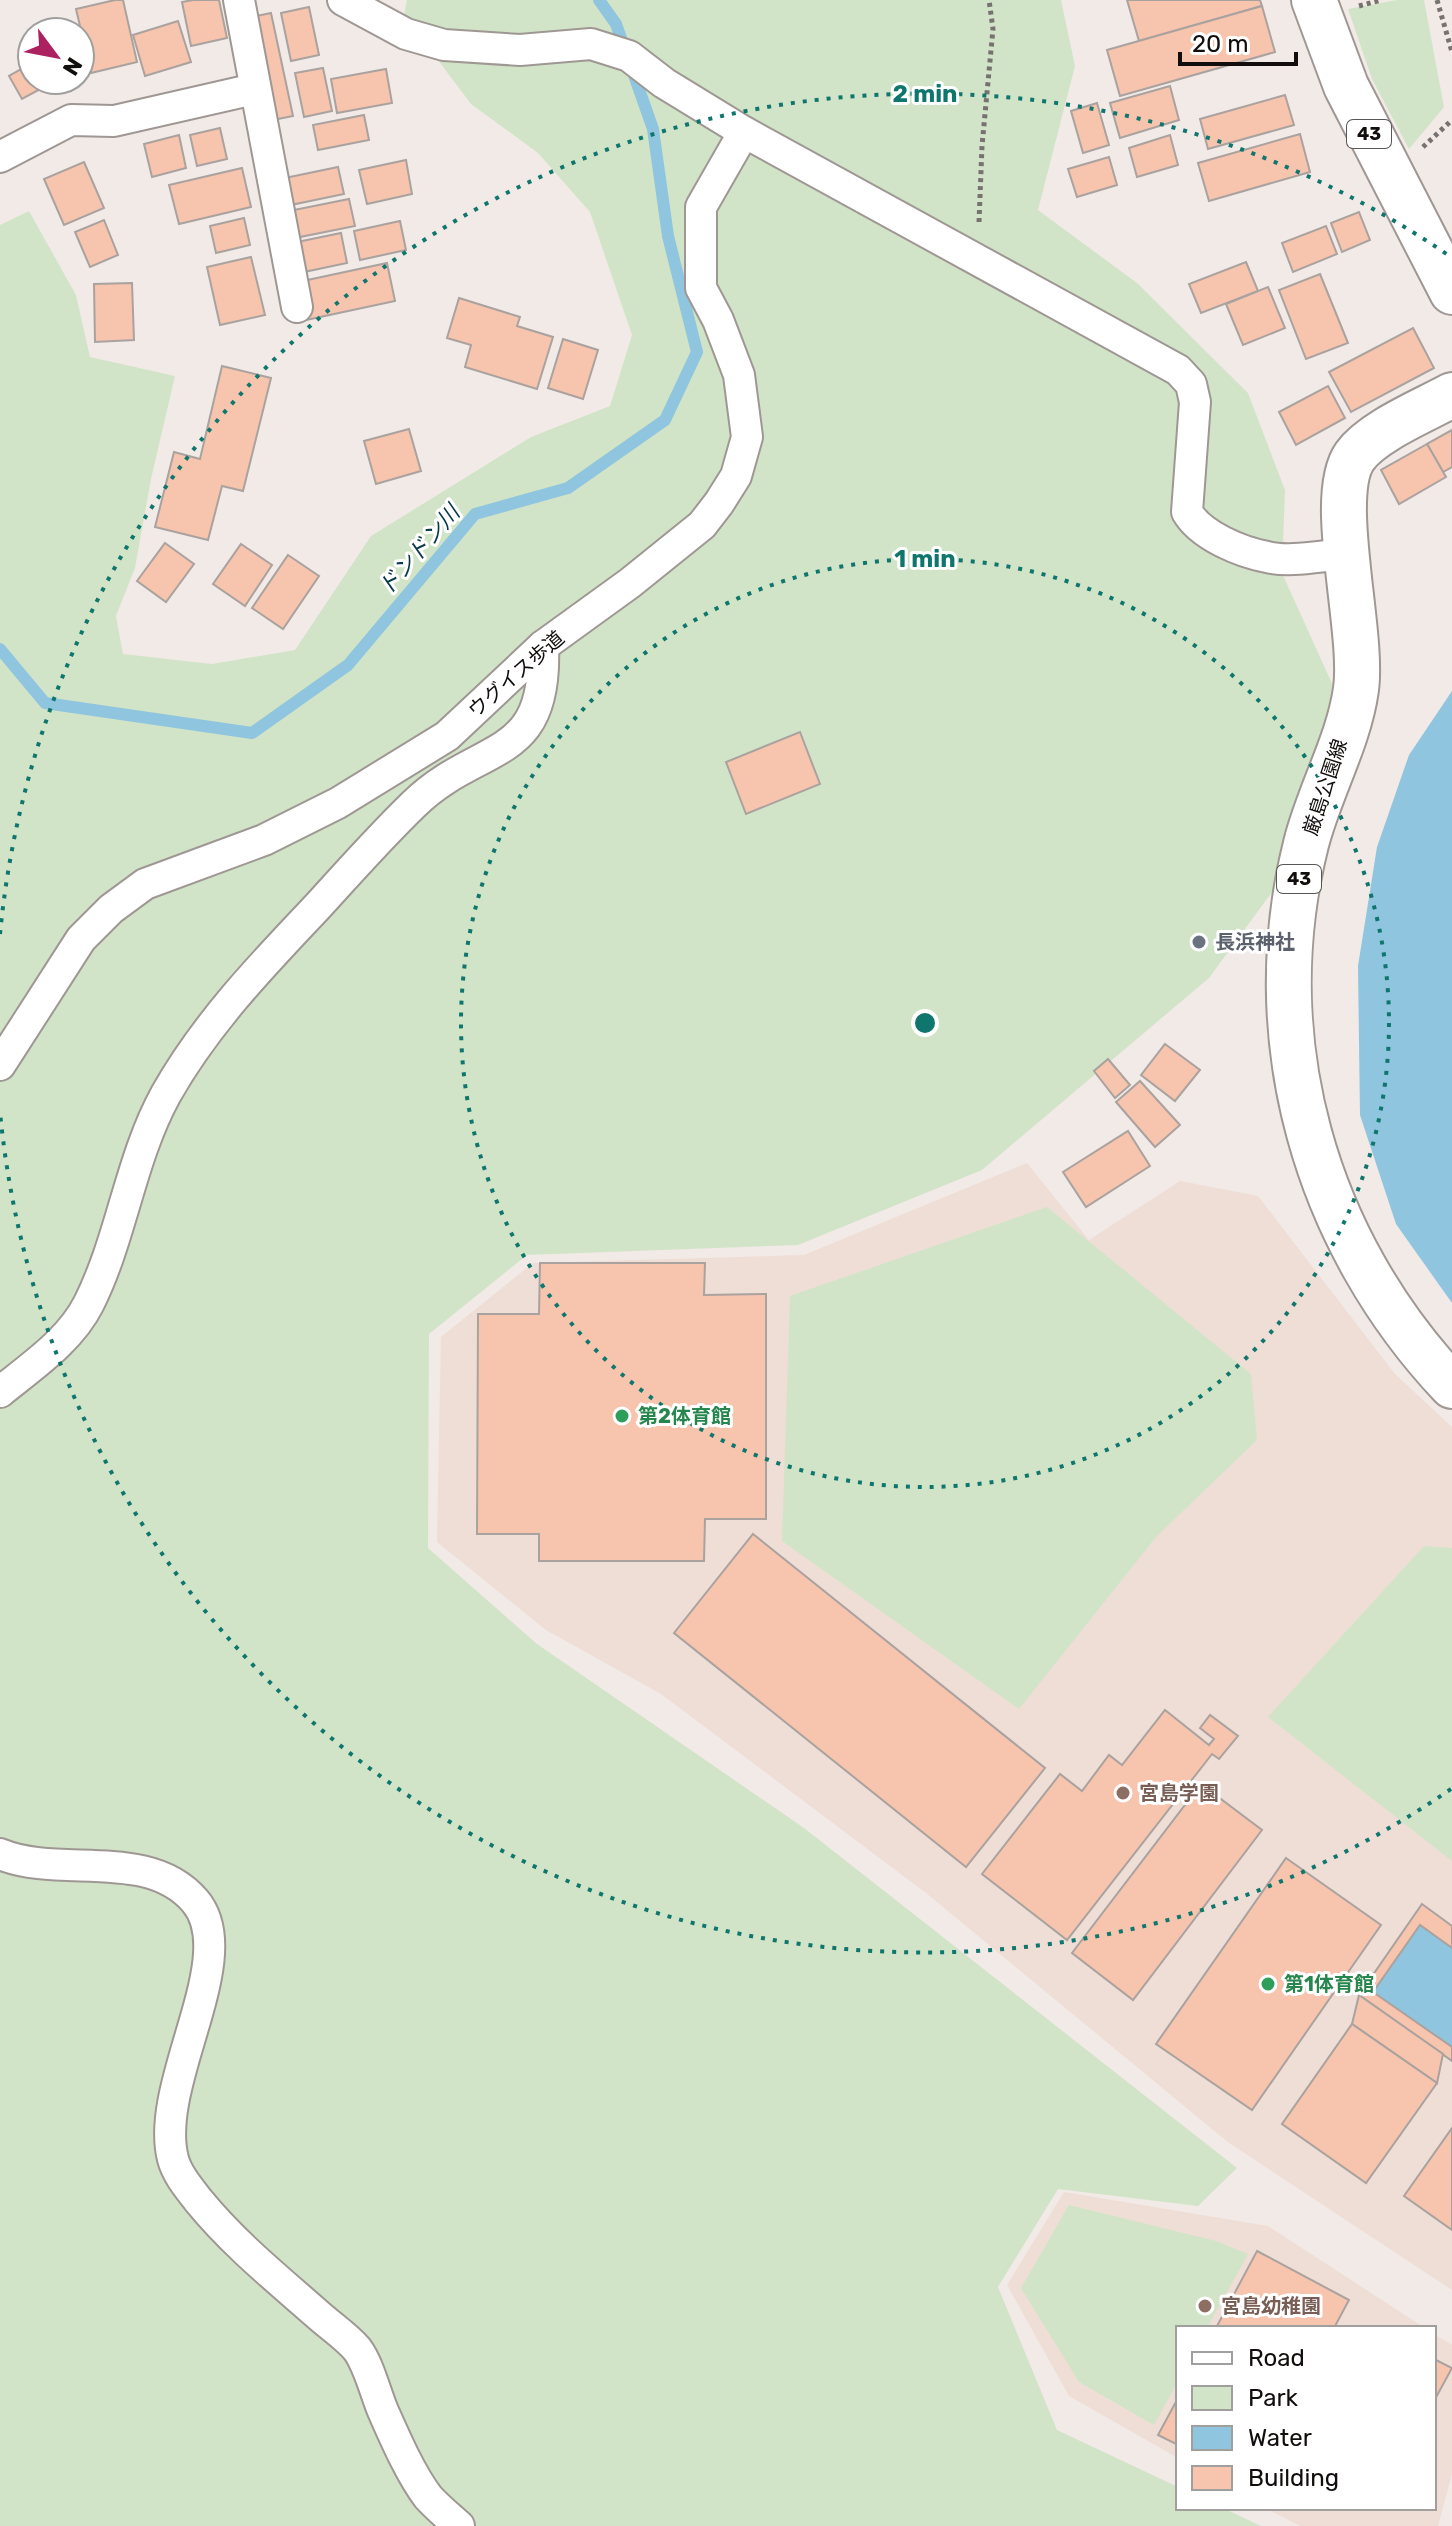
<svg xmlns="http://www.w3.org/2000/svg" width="1452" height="2526" viewBox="0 0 1452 2526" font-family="Rubik,'Noto Sans JP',sans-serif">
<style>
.built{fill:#eeded6}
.green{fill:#d2e4c8}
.water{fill:#8fc5de}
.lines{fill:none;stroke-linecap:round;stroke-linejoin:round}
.stream{stroke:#8fc5de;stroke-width:12}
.building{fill:#f7c4ae;stroke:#aaa29f;stroke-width:2}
.minor-casing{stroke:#9f9793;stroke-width:34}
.primary-casing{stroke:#9f9793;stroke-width:48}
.path{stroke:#77726f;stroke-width:5;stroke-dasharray:4 4;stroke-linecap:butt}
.minor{stroke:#fff;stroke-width:30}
.primary{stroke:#fff;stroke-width:44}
.ring{fill:none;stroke:#0f766e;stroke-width:4;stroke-dasharray:4 8}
.worship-dot{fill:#6b7280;stroke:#fff;stroke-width:3}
.leisure-dot{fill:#2e9e5b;stroke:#fff;stroke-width:3}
.education-dot{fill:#8d6e63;stroke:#fff;stroke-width:3}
.labels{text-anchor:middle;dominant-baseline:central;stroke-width:6;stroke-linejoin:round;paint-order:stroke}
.shield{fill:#fff;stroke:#585656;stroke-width:2}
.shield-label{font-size:18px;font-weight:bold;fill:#110e0d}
.street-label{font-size:20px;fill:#110e0d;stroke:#fff}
.worship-label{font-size:20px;font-weight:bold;fill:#5b616d;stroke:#fff;text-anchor:start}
.leisure-label{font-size:20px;font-weight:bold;fill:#27864d;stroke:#fff;text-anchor:start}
.education-label{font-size:20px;font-weight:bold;fill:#785e54;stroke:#fff;text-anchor:start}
.water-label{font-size:22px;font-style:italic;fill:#08384a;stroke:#fff}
.centre{fill:#0f766e;stroke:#fff;stroke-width:4}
.ring-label{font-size:24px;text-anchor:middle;font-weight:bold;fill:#0f766e;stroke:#fff;stroke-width:6;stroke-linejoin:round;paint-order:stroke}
</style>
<rect width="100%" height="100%" fill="#f2eae6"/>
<!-- built -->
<g class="built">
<path d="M1027 1163 1089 1240 1180 1181 1258 1196 1395 1374 1452 1427V2290L1229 2143 926 1893 661 1694 546 1630 437 1542 441 1337 533 1263 804 1255Z"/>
<path d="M1064 2192 1268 2226 1425 2328H1178V2458L1069 2396 1007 2285Z"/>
<path d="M1434 2334 1452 2345V2474L1438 2526H1300L1265 2508H1434Z"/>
</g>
<!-- green -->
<g class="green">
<path d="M407 0H1061L1075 66 1038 210 1137 283 1248 393 1285 490 1282 573 1339 699 1294 862 1209 978 982 1170 798 1245 527 1255 429 1334 428 1548 537 1644 804 1828 1237 2168 1198 2206 1058 2189 998 2287 1057 2430 1178 2487V2508H1223L1261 2526H0V225L29 211 76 295 90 357 175 376 151 479 135 568 116 616 123 654 212 664 295 650 371 536 531 437 610 406 632 335 590 212 538 153 471 104 404 15Z"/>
<path d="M1397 0H1424L1444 107 1409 149 1372 79 1348 9Z"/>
<path d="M1047 1207 1251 1374 1257 1440 1156 1537 1019 1709 782 1541 790 1296Z"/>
<path d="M1424 1546 1452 1548V1861L1268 1717Z"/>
<path d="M1069 2205 1216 2241 1248 2254 1207 2328H1178V2381L1154 2425 1079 2382 1021 2288Z"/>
</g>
<!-- water -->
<g class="water">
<path d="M1452 691V1303L1396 1224 1360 1115 1358 966 1377 847 1409 755Z"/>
<path d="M1420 1925 1452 1948V2047L1373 1992Z"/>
</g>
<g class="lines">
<!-- stream -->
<path class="stream" d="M0 649 45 703 252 733 348 665 475 514 568 488 665 420 697 352 668 236 653 129 616 24 599 0"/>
</g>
<!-- building -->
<g class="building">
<path d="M115 0H123L137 62 91 73 76 9Z"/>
<path d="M193 0H219L227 38 191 46 182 2Z"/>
<path d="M1127 0H1260L1262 6 1139 41Z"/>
<path d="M1262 6 1275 52 1120 96 1107 50Z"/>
<path d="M309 7 319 55 291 61 281 13Z"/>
<path d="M271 13 293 116 268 121 247 18Z"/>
<path d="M178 21 191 62 145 76 133 35Z"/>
<path d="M32 63V80H57L22 99 9 76Z"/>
<path d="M323 68 332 111 304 117 295 73Z"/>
<path d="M386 69 392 103 337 113 331 79Z"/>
<path d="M1170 86 1179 120 1120 138 1110 103Z"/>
<path d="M1285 95 1294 125 1208 149 1200 119Z"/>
<path d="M1097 103 1109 145 1083 153 1071 111Z"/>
<path d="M364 115 369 140 318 150 313 125Z"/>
<path d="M220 128 227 159 197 166 190 135Z"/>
<path d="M1300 134 1310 172 1209 201 1198 163Z"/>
<path d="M179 135 186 168 152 177 144 144Z"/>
<path d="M1170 135 1178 165 1137 177 1129 148Z"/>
<path d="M1109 157 1117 185 1077 197 1068 169Z"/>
<path d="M406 160 412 194 367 204 359 170Z"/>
<path d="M84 162 104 208 64 225 44 179Z"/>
<path d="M338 167 344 194 286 206 280 179Z"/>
<path d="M242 168 251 207 179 224 169 185Z"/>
<path d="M349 199 355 226 295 238 289 211Z"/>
<path d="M1359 212 1370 240 1342 252 1331 223Z"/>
<path d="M244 218 250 245 216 253 210 226Z"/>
<path d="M104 220 118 255 90 267 75 232Z"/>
<path d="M400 221 406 250 360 260 354 231Z"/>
<path d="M1326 226 1337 254 1293 272 1282 243Z"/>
<path d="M341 233 347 263 304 272 297 242Z"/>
<path d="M251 257 265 315 220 325 207 267Z"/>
<path d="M1246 262 1258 291 1201 313 1189 284Z"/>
<path d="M387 263 395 301 306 320 298 282Z"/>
<path d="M1320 274 1348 343 1306 359 1279 290Z"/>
<path d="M132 283 134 340 95 342 94 284Z"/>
<path d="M1268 287 1285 328 1243 345 1226 304Z"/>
<path d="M459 298 520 317 517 326 553 337 537 389 465 367 471 345 447 338Z"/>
<path d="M1413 328 1434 368 1351 412 1329 372Z"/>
<path d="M563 339 598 350 583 399 548 388Z"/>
<path d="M222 366 271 378 243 491 222 486 208 540 155 527 174 452 200 459Z"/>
<path d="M1328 386 1345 418 1296 445 1279 412Z"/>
<path d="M409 429 421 471 376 484 364 441Z"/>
<path d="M1452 430V467L1443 472 1427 444Z"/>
<path d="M1427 444 1446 477 1399 504 1381 470Z"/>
<path d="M165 543 194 564 166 602 137 581Z"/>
<path d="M241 544 272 565 245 606 213 584Z"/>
<path d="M288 555 319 576 283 629 252 608Z"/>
<path d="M800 732 820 784 746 814 726 762Z"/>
<path d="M1165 1044 1200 1070 1175 1101 1141 1075Z"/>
<path d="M1108 1059 1130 1085 1115 1098 1094 1071Z"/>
<path d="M1140 1081 1180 1125 1155 1147 1116 1102Z"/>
<path d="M1128 1131 1150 1166 1086 1207 1063 1172Z"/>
<path d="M540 1263H705L704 1295 766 1294V1519H705L704 1561H539V1534H477L478 1314H539Z"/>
<path d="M753 1534 1045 1768 966 1867 674 1633Z"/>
<path d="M1165 1710 1209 1745 1214 1739 1200 1728 1210 1715 1238 1736 1219 1759 1212 1754 1067 1940 982 1874 1060 1774 1082 1791 1109 1755 1122 1765Z"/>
<path d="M1201 1784 1262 1830 1133 2000 1072 1953Z"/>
<path d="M1286 1858 1381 1925 1252 2110 1156 2044Z"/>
<path d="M1422 1904 1452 1926V1948L1420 1925 1373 1992 1452 2047V2061L1359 1995Z"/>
<path d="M1359 1995 1443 2054 1437 2083 1352 2024Z"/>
<path d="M1352 2024 1437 2083 1366 2183 1282 2124Z"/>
<path d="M1452 2128V2230L1404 2196Z"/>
<path d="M1257 2251 1349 2300 1334 2328H1216Z"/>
<path d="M1434 2359 1452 2368 1434 2401Z"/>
<path d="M1178 2398V2445L1158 2435Z"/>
</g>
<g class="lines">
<defs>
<g id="minor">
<path d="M239 0 297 307"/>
<path d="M343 0 406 34 444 45 520 50 591 44 629 56 664 83 744 132 1178 370 1191 384 1195 402 1187 512C1201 536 1241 552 1267 557 1291 563 1324 555 1349 554"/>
<path d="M0 157 71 120 114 121 254 89"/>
<path d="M0 1065 81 939 111 909 145 884 264 840 338 803 447 736 543 646 630 583 702 525 719 503 736 476 747 437 739 375 718 320 701 288V207L744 132"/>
<path d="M0 1392C32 1366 70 1341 89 1303 122 1237 130 1159 166 1094 206 1023 263 964 318 906 349 872 380 837 413 805 479 740 548 765 543 646"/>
<path d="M0 1854C60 1879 148 1846 195 1901 243 1957 153 2083 173 2159 177 2174 188 2187 198 2200 233 2243 275 2277 316 2313 329 2325 346 2336 357 2349 369 2365 375 2392 383 2411 395 2438 410 2473 428 2497 437 2507 449 2517 459 2526"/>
</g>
<g id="primary">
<path d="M1314 0 1346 86 1452 292"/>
<path d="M1452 395C1425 410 1373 431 1355 456 1326 496 1364 631 1356 689 1349 741 1319 792 1306 844 1257 1039 1315 1241 1452 1386"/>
</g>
</defs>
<!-- minor casing -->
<use href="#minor" class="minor-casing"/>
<!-- primary casing -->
<use href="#primary" class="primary-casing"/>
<!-- path -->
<g class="path">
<path d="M1437 0 1452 52"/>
<path d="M1359 6 1381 0"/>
<path d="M1423 147 1452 120"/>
<path d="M979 222 982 146 993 29 989 0"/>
</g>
<!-- minor -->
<use href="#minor" class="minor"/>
<!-- primary -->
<use href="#primary" class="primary"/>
</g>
<!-- distance rings -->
<g class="ring">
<circle cx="925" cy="1023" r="464"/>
<path d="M1451 1789A929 929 0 0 1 0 1112M0 934A929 929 0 0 1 1451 257"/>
</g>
<!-- markers -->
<circle class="worship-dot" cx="1199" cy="942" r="8"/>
<g class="leisure-dot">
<circle cx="622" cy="1416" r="8"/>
<circle cx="1268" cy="1984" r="8"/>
</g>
<g class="education-dot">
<circle cx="1123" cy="1793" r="8"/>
<circle cx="1205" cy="2306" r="8"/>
</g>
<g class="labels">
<!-- shield labels -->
<g class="shield">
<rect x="1347" y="120" width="44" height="28" rx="6"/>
<rect x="1277" y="865" width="44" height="28" rx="6"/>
</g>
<g class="shield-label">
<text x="1369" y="134">43</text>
<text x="1299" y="879">43</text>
</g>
<!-- street labels -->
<g class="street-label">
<text transform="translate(516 674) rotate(-41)">ウグイス歩道</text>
<text transform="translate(1325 787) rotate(-72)">厳島公園線</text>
</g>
<!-- worship labels -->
<g class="worship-label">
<text x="1215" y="942">長浜神社</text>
</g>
<!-- leisure labels -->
<g class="leisure-label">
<text x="638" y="1416">第2体育館</text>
<text x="1284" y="1984">第1体育館</text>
</g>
<!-- education labels -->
<g class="education-label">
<text x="1139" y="1793">宮島学園</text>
<text x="1221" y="2306">宮島幼稚園</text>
</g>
<!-- water labels -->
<g class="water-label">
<text transform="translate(419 550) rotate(-49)">ドンドン川</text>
</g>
</g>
<circle cx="925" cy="1023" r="12" class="centre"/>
<g class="ring-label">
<text x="925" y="102">2 min</text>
<text x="925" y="567">1 min</text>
</g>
<!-- legend -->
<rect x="1176" y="2326" width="260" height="184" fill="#ffffff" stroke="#a09f9e" stroke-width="2"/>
<rect x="1192" y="2352" width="40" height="12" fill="#ffffff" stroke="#a09f9e" stroke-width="2"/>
<text x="1248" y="2366" font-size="24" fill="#110e0d">Road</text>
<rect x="1192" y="2386" width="40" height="24" fill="#d2e4c8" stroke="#a09f9e" stroke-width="2"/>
<text x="1248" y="2406" font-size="24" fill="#110e0d">Park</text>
<rect x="1192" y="2426" width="40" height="24" fill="#8fc5de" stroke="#a09f9e" stroke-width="2"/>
<text x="1248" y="2446" font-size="24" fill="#110e0d">Water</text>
<rect x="1192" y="2466" width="40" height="24" fill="#f7c4ae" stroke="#a09f9e" stroke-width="2"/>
<text x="1248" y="2486" font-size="24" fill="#110e0d">Building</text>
<!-- north arrow -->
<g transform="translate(56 56) rotate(122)"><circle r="38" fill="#ffffff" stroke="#a09f9e" stroke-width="2"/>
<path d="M0-6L14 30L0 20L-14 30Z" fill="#ac2160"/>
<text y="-12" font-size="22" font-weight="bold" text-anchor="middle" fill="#110e0d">N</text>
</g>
<!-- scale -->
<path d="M1180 52v12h116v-12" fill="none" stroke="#110e0d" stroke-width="4"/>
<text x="1192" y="52" font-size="24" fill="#110e0d" stroke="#ffffff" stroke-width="6" paint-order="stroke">20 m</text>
</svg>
